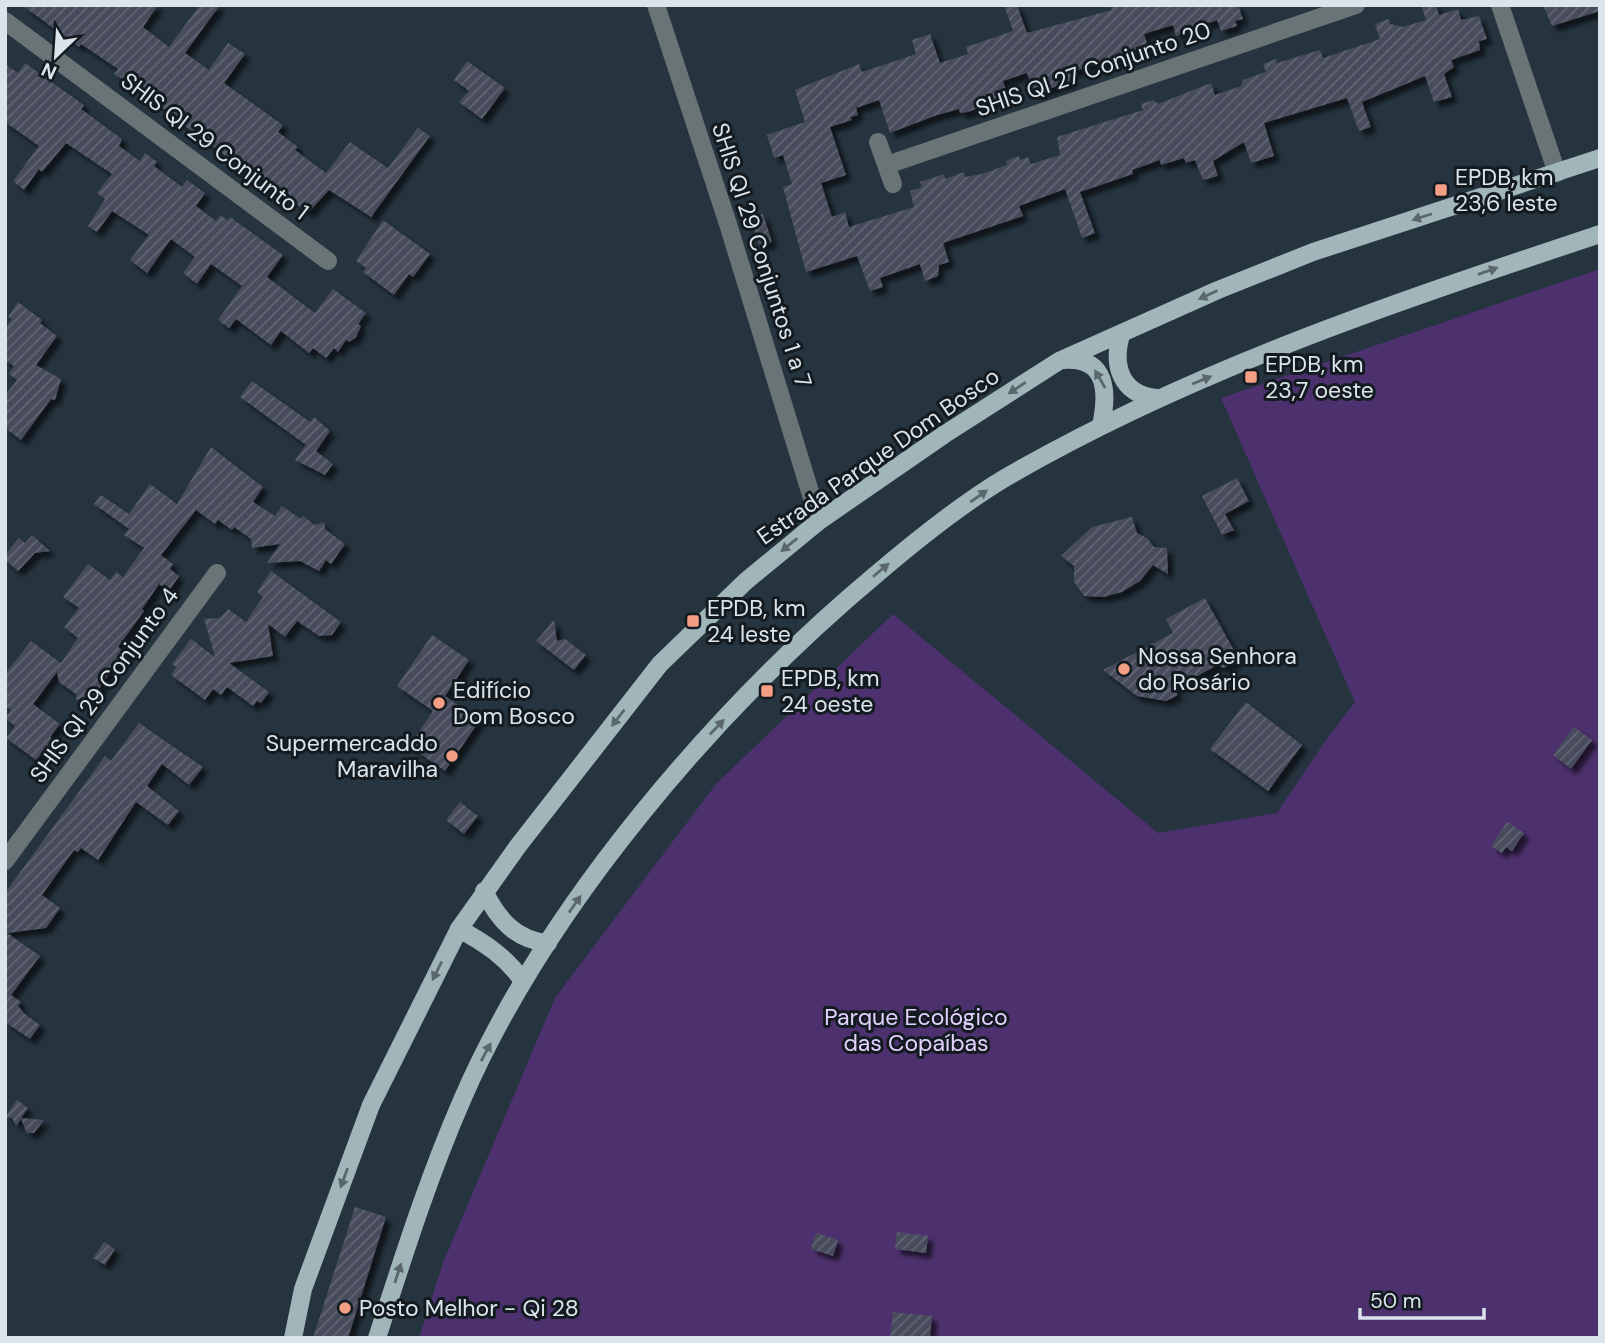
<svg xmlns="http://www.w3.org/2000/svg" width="1605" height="1343" viewBox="0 0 1605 1343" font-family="'DM Sans',sans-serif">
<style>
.park{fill:#4d316e}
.building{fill:url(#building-hatch);filter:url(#shadow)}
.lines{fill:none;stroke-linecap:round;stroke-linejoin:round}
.minor{stroke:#6a7476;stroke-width:18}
.major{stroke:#a1b6b9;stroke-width:18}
.oneway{fill:#5a686c}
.poi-dot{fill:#f39f85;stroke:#141b20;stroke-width:2.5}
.labels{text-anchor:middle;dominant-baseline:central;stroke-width:6;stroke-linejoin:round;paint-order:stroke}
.street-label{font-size:23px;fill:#dbe4eb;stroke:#141b20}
.poi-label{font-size:23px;fill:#dbe4eb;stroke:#141b20;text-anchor:start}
.park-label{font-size:23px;fill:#e2d1fd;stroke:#141b20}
</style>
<defs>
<pattern id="building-hatch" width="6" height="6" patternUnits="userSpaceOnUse" patternTransform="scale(1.75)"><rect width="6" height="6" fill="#474c5c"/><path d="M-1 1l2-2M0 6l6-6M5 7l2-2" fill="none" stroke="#616674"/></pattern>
<filter id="shadow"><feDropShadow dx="5.5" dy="5.5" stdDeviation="2" flood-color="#0009"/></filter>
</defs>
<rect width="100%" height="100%" fill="#25343f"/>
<!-- park -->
<path class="park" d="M1600 269V1338H419L443 1263 555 998 716 784 893 614 1158 833 1277 813 1326 740 1355 702 1221 398Z"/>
<!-- building -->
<g class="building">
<path d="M22 5H158L143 27 169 47 200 5H220L185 53 209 70 228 43 245 54 224 83 283 125 278 132 298 147 295 150 326 173 350 142 388 168 418 128 430 136 371 217 329 190 308 213 233 156 230 159 195 134 132 83 130 85 114 74 118 69 81 44 79 47Z"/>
<path d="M1004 5H1017L1027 33 1112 10 1110 5H1238L1243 19 1235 21 1237 26 1221 31 1217 20 1176 36 1173 25 1144 34 1148 46 1070 73 1073 81 1034 94 1027 73 1003 81 1008 97 968 112 960 113 959 109 937 115 890 133 879 100 856 108 858 115 850 117 852 120 830 127 846 175 821 183 832 217 845 212 849 227 914 207 910 191 922 187 920 182 944 174 945 179 964 172 965 177 982 174 1007 165 1006 161 1019 156 1020 160 1028 157 1031 164 1060 155 1057 137 1143 110 1141 104 1153 100 1158 104 1211 83 1215 95 1241 86 1243 80 1266 72 1263 64 1276 59 1277 63 1320 50 1323 58 1380 39 1375 24 1389 19 1390 24 1403 27 1426 20 1421 5H1436L1439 15 1458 9 1461 20 1479 16 1487 39 1479 41 1480 50 1451 60 1454 67 1444 74 1452 97 1434 102 1425 76 1362 102 1371 127 1359 131 1347 98 1264 123 1274 156 1251 163 1244 142 1213 161 1218 176 1203 180 1195 160 1186 163 1184 158 1161 165 1160 160 1132 170 1133 174 1080 192 1095 233 1082 238 1065 189 1019 206 1023 216 943 243 949 262 939 265 938 276 925 281 920 264 880 278 883 287 870 291 857 256 806 272 783 187 792 184 783 155 774 158 767 135 805 122 795 90 859 64 862 72 916 54 912 40 930 34 940 63 968 54 966 47 1013 31Z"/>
<path d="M1543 5H1600V11L1552 26Z"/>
<path d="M467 61 505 88 482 119 459 102 469 91 454 80Z"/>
<path d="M25 63 84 105 81 109 122 139 119 146 140 161 145 153 157 162 154 166 182 187 187 180 205 193 196 206 216 221 220 215 228 220 230 217 283 255 267 277 315 313 333 289 366 313 358 324 361 326 356 337 349 342 346 340 338 352 334 348 326 358 313 348 309 353 281 331 271 345 236 319 229 328 218 320 242 286 211 264 197 284 183 273 195 257 171 239 147 273 130 260 149 235 112 211 97 232 88 226 105 199 97 193 112 174 66 143 42 172 39 169 24 190 13 181 39 146 5 122V64L18 73Z"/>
<path d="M763 214 772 242 760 246 750 218Z"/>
<path d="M383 220 430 254 413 277 409 274 394 295 363 272 366 268 356 261Z"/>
<path d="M18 302 42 320 40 323 57 336 36 365 61 379 55 400 51 399 21 440 5 428V395L17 380 9 374 14 366 5 360V329L12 319 8 317Z"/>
<path d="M252 381 310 422 314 417 330 431 316 451 333 464 325 475 295 460 306 445 240 397Z"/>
<path d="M211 447 263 487 253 502 275 516 282 506 301 519 303 516 315 525 324 522 325 529 345 544 331 564 326 560 319 571 300 561 267 563 280 544 252 548 251 539 234 527 232 530 218 520 215 524 196 510 161 555 173 564 170 569 179 576 169 591 159 584 142 609 144 611 118 647 127 654 118 667 115 665 89 704 82 699 76 700V694L59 682 57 672 33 704 60 724 50 737 55 741 46 755 42 753 36 760 6 738 15 726 5 718 11 710 5 706V674L31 641 61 663 78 638 64 627 79 608 63 597 88 564 110 580 116 572 123 577 144 548 124 535 129 529 94 504 101 495 129 514 150 484 177 504Z"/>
<path d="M1237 478 1249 501 1225 514 1234 530 1222 535 1202 496Z"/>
<path d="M1132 517 1137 533 1147 538 1154 547 1167 548 1168 574 1153 565 1140 581 1122 592 1104 597 1084 596 1074 582V566L1061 556 1092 527Z"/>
<path d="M32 535 50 551 35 553 18 571 5 560V555L19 538 25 543Z"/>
<path d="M271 571 341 622 332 635 319 636 297 621 285 637 268 624 273 656 229 663 269 692 261 703 257 701 253 706 227 687 221 695 213 689 205 700 171 675 176 667 172 664 191 639 215 657 204 619 220 618 228 609 246 622 263 597 257 592Z"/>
<path d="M1205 598 1236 654V662L1224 668 1217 665 1174 689 1178 695 1166 701 1137 696 1103 670 1173 633 1166 619Z"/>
<path d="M554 620 557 641 565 639 586 655 574 670 536 641Z"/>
<path d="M432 635 469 660 445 696 480 720 445 771 409 746 433 711 397 686Z"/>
<path d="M1246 702 1302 745 1268 791 1210 749Z"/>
<path d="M139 723 203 767 189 785 162 764 147 786 179 811 168 825 136 802 98 860 81 848 78 852 74 850 42 895 60 908 46 928 7 933 40 956 11 995 21 1002 18 1006 25 1014 40 1025 30 1039 5 1022V893L105 756 111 761Z"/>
<path d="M1574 727 1592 740 1571 769 1553 755Z"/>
<path d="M460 802 478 816 464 834 446 820Z"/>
<path d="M1507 822 1524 833 1512 851 1506 847 1502 853 1491 846Z"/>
<path d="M17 1100 28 1108 21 1118 44 1120 34 1133H27L21 1119 16 1126 12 1118 5 1117Z"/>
<path d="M355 1207 386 1217 348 1338H313Z"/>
<path d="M897 1232 928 1236 926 1253 895 1249Z"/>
<path d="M816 1233 838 1240 833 1256 811 1249Z"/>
<path d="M104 1242 115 1249 105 1265 93 1258Z"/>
<path d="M893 1312 932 1316 930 1338H890Z"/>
</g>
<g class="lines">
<!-- minor -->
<g class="minor">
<path d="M656 5 728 224 819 521"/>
<path d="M1500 5 1557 173"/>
<path d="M5 21 328 261"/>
<path d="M878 142 893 184"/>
<path d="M887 165 1356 5"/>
<path d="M5 861 217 573"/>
</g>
<!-- major -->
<g class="major">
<path d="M1121 335C1112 366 1121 394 1156 398"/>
<path d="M1064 360C1108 357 1108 393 1101 426"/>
<path d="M484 891C498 919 515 940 548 943"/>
<path d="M459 929C485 943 506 957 523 981"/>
<path d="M293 1338 303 1289 371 1105 459 929 518 846 660 664 746 581 819 521 945 434 1059 361 1218 290 1313 252 1600 158"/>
<path d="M377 1338C403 1258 428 1178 462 1100 546 906 718 706 879 572 919 538 960 505 1005 478 1191 370 1396 302 1600 234"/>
</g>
</g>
<!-- one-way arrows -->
<defs><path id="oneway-solid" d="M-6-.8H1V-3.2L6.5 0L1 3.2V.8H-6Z" transform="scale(1.75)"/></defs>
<g class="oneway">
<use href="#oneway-solid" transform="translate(1422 217) rotate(162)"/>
<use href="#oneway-solid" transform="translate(1488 271) rotate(-19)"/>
<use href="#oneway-solid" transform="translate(1208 295) rotate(155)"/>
<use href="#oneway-solid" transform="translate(1100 379) rotate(-120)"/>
<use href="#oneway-solid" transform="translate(1202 380) rotate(-22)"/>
<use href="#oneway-solid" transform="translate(1017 388) rotate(147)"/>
<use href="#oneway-solid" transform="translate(979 496) rotate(-35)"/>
<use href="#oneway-solid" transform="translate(789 545) rotate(141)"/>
<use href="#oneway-solid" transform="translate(881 570) rotate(-40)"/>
<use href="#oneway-solid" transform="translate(618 718) rotate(128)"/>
<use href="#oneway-solid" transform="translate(717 727) rotate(-46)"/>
<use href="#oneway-solid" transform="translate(575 904) rotate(-55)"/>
<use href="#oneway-solid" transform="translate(437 971) rotate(117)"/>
<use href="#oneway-solid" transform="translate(486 1052) rotate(-62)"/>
<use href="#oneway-solid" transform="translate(344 1178) rotate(110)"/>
<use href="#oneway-solid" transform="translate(398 1273) rotate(-72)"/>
</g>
<!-- markers -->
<g class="poi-dot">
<rect x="1434" y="183" width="14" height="14" rx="3.5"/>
<rect x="1244" y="370" width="14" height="14" rx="3.5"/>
<rect x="686" y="614" width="14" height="14" rx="3.5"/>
<circle cx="1124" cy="669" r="7"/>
<rect x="760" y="684" width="14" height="14" rx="3.5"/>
<circle cx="439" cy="703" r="7"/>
<circle cx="452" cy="756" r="7"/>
<circle cx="345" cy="1308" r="7"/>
</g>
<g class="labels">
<!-- street labels -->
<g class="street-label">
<text transform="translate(1093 69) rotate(-19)">SHIS QI 27 Conjunto 20</text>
<text transform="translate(215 146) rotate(37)">SHIS QI 29 Conjunto 1</text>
<text transform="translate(762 255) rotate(72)">SHIS QI 29 Conjuntos 1 a 7</text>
<text transform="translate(878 456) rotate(-35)">Estrada Parque Dom Bosco</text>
<text transform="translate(104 685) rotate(-54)">SHIS QI 29 Conjunto 4</text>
</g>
<!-- poi labels -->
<g class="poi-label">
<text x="1455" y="177">EPDB, km<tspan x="1455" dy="26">23,6 leste</tspan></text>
<text x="1265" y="364">EPDB, km<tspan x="1265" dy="26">23,7 oeste</tspan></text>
<text x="707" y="608">EPDB, km<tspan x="707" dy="26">24 leste</tspan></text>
<text x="1138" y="656">Nossa Senhora<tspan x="1138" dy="26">do Rosário</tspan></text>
<text x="781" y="678">EPDB, km<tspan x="781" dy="26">24 oeste</tspan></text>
<text x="453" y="690">Edifício<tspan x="453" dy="26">Dom Bosco</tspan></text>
<text x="438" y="743" text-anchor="end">Supermercaddo<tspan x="438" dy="26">Maravilha</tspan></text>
<text x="359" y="1308">Posto Melhor - Qi 28</text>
</g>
<!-- park labels -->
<g class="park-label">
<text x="916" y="1017">Parque Ecológico<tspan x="916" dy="26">das Copaíbas</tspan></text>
</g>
</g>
<!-- border -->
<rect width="1605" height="1343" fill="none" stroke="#dbe4eb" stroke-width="14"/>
<!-- north arrow -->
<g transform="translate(56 56) rotate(205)" stroke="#141b20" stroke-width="5" paint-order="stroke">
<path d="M0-5L12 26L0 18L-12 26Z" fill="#dbe4eb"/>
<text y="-10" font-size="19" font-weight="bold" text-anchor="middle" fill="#dbe4eb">N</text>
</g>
<!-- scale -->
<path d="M1360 1308v10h124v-10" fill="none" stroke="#dbe4eb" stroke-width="3.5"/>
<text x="1370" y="1308" font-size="21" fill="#dbe4eb" stroke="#141b20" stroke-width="5" paint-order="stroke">50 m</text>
</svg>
